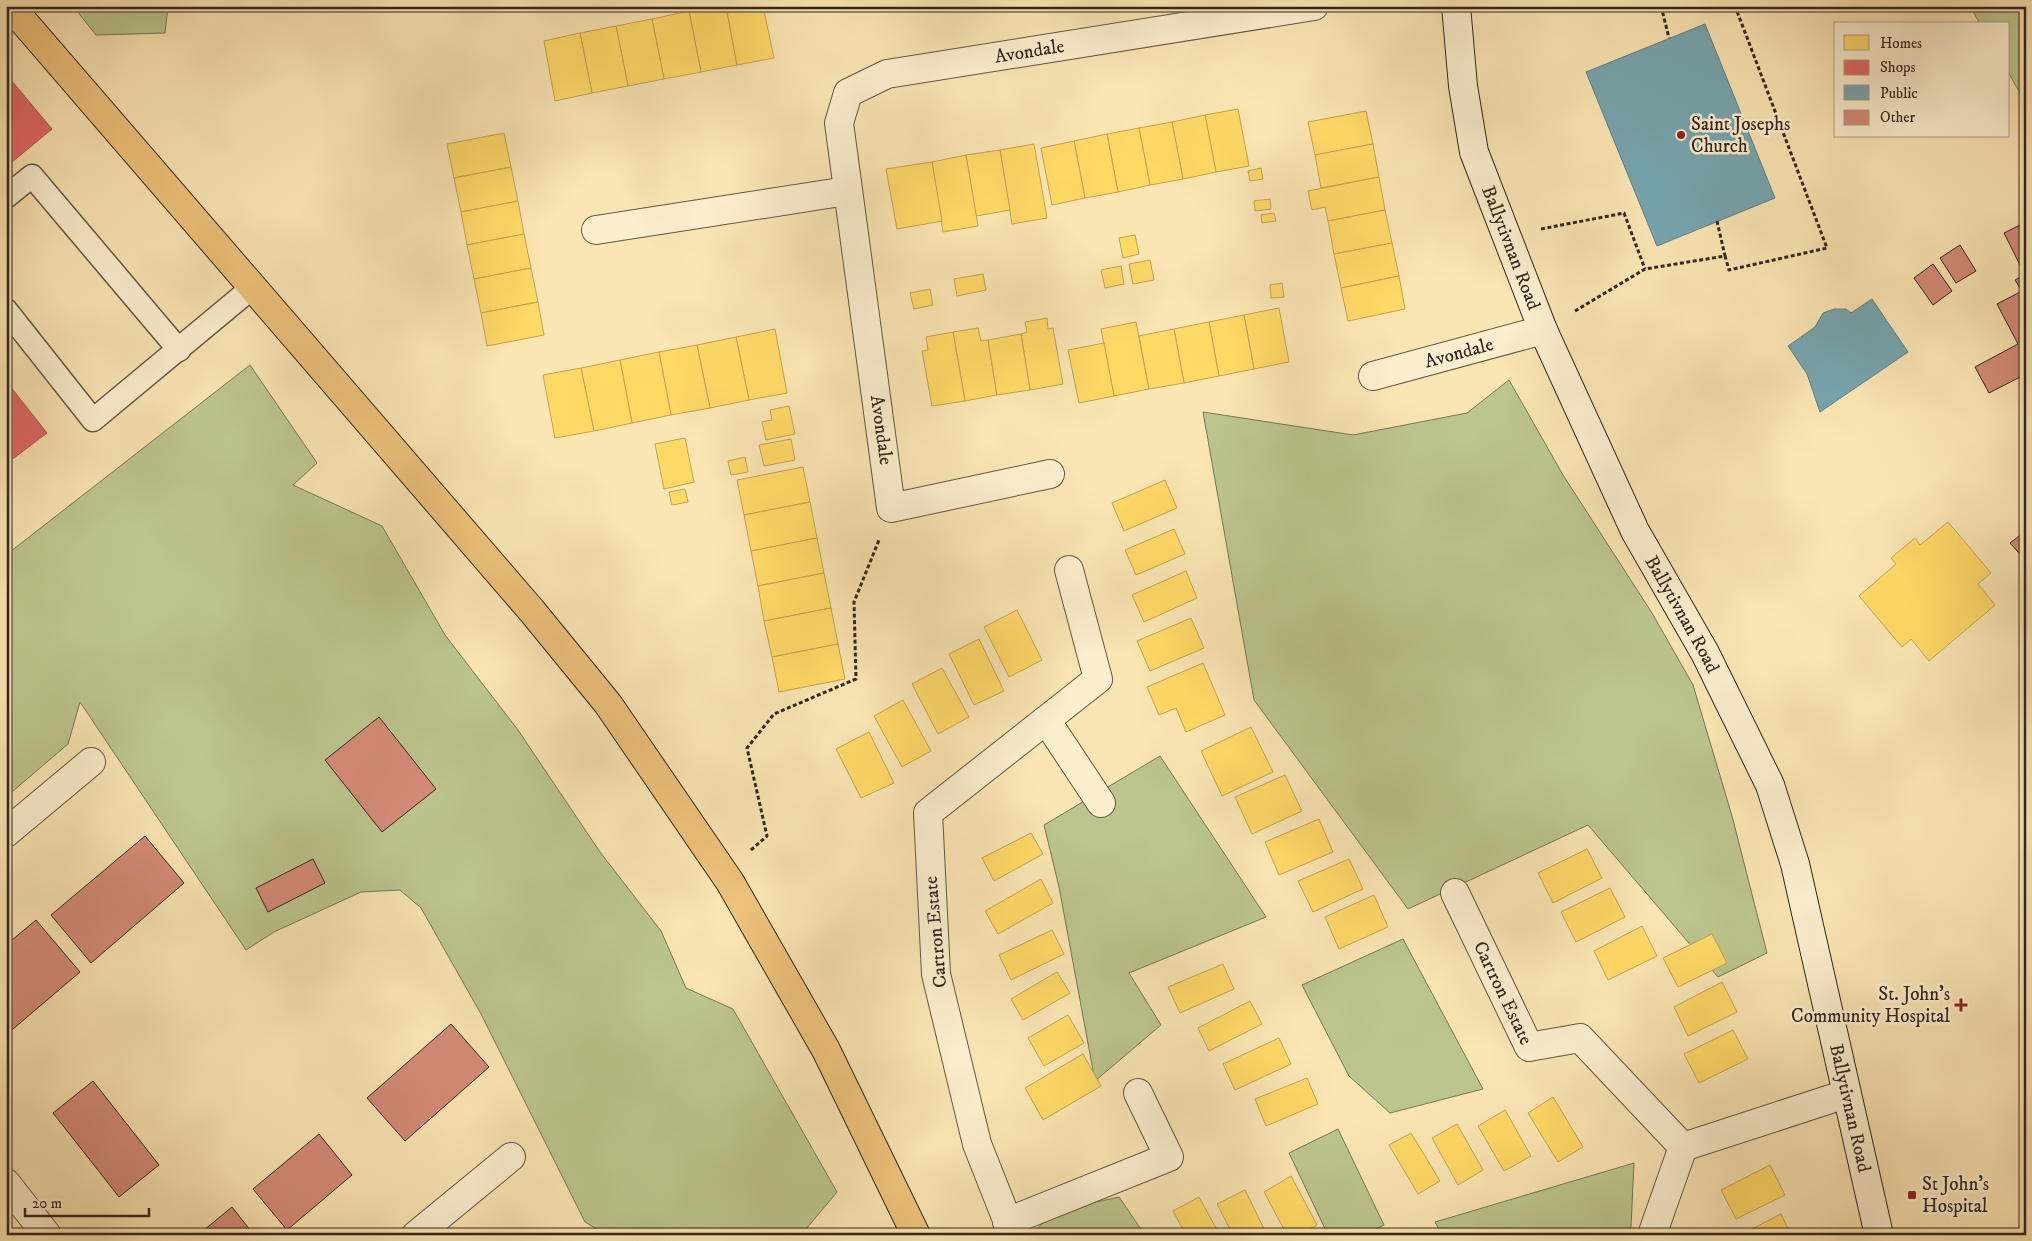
<svg xmlns="http://www.w3.org/2000/svg" width="2032" height="1241" viewBox="0 0 2032 1241" font-family="'IM FELL DW Pica',serif">
<style>
.green{fill:#bcc58e;stroke:#777656}
.homes{fill:#ffd966;stroke:#c2a350}
.shops{fill:#e06666;stroke:#ac5350}
.public{fill:#76a5af;stroke:#627f84}
.building{fill:#d48b78;stroke:#32261e}
.lines{fill:none;stroke-linecap:round;stroke-linejoin:round}
.lane-casing{stroke:#645643;stroke-width:25}
.street-casing{stroke:#645643;stroke-width:30}
.secondary-casing{stroke:#32261e;stroke-width:30}
.highway-casing{stroke:#32261e;stroke-width:30}
.path{stroke:#32261e;stroke-width:3;stroke-dasharray:4 2.5;stroke-linecap:butt}
.lane{stroke:#fceece;stroke-width:22}
.street{stroke:#fceece;stroke-width:28}
.secondary{stroke:#fceece;stroke-width:28}
.highway{stroke:#edc27a;stroke-width:28}
.poi-dot{fill:#8f2418;stroke:#fceece;stroke-width:2}
.labels{text-anchor:middle;dominant-baseline:central;stroke-width:5;stroke-linejoin:round;paint-order:stroke}
.street-label{font-size:19px;fill:#32261e;stroke:#fceece}
.poi-label{font-size:19px;fill:#32261e;stroke:#fceece;text-anchor:start}
</style>
<rect width="100%" height="100%" fill="#fae5b3"/>
<filter id="stains"><feTurbulence type="fractalNoise" baseFrequency=".004" numOctaves="4"/><feColorMatrix values="0 0 0 0 .2 0 0 0 0 .09 0 0 0 0 .02 0 0 0 .5 -.17"/></filter>
<radialGradient id="worn" r=".72"><stop offset=".6" stop-color="#630" stop-opacity="0"/><stop offset="1" stop-color="#630" stop-opacity=".3"/></radialGradient>
<g class="green">
<path d="M73 6H168L165 33 96 35Z"/>
<path d="M1970 6H2026V103L2008 72V24H1980Z"/>
<path d="M250 365 317 463 293 485 382 526 445 635 518 730 600 852 661 931 686 988 733 1009 837 1192 801 1235H607L585 1222 481 1014 421 908 400 890 361 892 274 932 246 950 80 702 68 744 6 797V555Z"/>
<path d="M1509 380 1563 475 1652 613 1693 685 1732 816 1767 953 1718 977 1588 825 1408 909 1254 700 1203 412 1353 435 1467 413Z"/>
<path d="M1160 756 1266 917 1129 973 1161 1025 1095 1081 1059 887 1044 825Z"/>
<path d="M1403 939 1483 1089 1390 1113 1349 1076 1302 985Z"/>
<path d="M1338 1129 1384 1225 1363 1235H1328L1289 1153Z"/>
<path d="M1634 1163 1631 1227 1628 1235H1442L1435 1222Z"/>
<path d="M1119 1197 1145 1235H1038L1037 1229C1057 1206 1090 1204 1119 1197Z"/>
</g>
<g class="homes">
<path d="M715 6H726L737 65 701 72 689 11Z"/>
<path d="M726 6H763L774 58 737 65Z"/>
<path d="M689 11 701 72 664 79 652 19Z"/>
<path d="M652 19 664 79 628 86 616 26Z"/>
<path d="M616 26 628 86 592 93 580 33Z"/>
<path d="M580 33 592 93 555 101 544 41Z"/>
<path d="M1238 109 1249 166 1216 172 1205 115Z"/>
<path d="M1366 111 1373 144 1315 155 1308 122Z"/>
<path d="M1205 115 1216 172 1183 179 1172 122Z"/>
<path d="M1172 122 1183 179 1150 185 1139 128Z"/>
<path d="M1139 128 1150 185 1118 192 1107 134Z"/>
<path d="M504 133 511 167 454 178 447 144Z"/>
<path d="M1107 134 1118 192 1085 198 1074 141Z"/>
<path d="M1074 141 1085 198 1052 205 1041 148Z"/>
<path d="M1034 144 1047 218 1012 224 1000 150Z"/>
<path d="M1373 144 1379 177 1321 188 1315 155Z"/>
<path d="M1000 150 1010 210 976 216 966 155Z"/>
<path d="M966 155 978 226 943 232 932 162Z"/>
<path d="M932 162 942 221 897 229 886 169Z"/>
<path d="M511 167 518 201 461 212 454 178Z"/>
<path d="M1261 168 1263 179 1250 181 1248 171Z"/>
<path d="M1379 177 1385 210 1328 221 1325 207 1312 210 1308 191Z"/>
<path d="M1270 199 1271 209 1255 211 1254 201Z"/>
<path d="M518 201 524 234 467 245 461 212Z"/>
<path d="M1385 210 1392 243 1334 254 1328 221Z"/>
<path d="M1274 213 1276 221 1262 223 1261 215Z"/>
<path d="M524 234 531 268 474 279 467 245Z"/>
<path d="M1135 235 1139 254 1123 258 1119 238Z"/>
<path d="M1392 243 1399 276 1341 288 1334 254Z"/>
<path d="M1150 260 1154 280 1133 284 1129 264Z"/>
<path d="M1121 266 1124 284 1105 288 1101 270Z"/>
<path d="M531 268 538 302 481 313 474 279Z"/>
<path d="M983 274 986 290 957 296 954 279Z"/>
<path d="M1399 276 1405 309 1348 321 1341 288Z"/>
<path d="M1282 283 1284 297 1271 298 1270 285Z"/>
<path d="M930 289 933 305 914 309 910 293Z"/>
<path d="M538 302 544 335 487 346 481 313Z"/>
<path d="M1279 308 1289 362 1254 369 1244 315Z"/>
<path d="M1244 315 1254 369 1219 376 1209 322Z"/>
<path d="M1047 318 1048 329 1053 328 1063 384 1030 390 1021 334 1027 332 1025 322Z"/>
<path d="M1136 322 1149 389 1114 396 1101 329Z"/>
<path d="M1209 322 1219 376 1184 383 1174 329Z"/>
<path d="M978 328 981 341 988 340 997 395 965 401 953 332Z"/>
<path d="M775 329 787 393 749 400 736 337Z"/>
<path d="M1174 329 1184 383 1149 389 1139 336Z"/>
<path d="M953 332 965 401 932 406 922 351 928 350 926 337Z"/>
<path d="M1021 334 1030 390 997 395 988 340Z"/>
<path d="M736 337 749 400 710 408 697 345Z"/>
<path d="M1104 343 1114 396 1079 403 1068 350Z"/>
<path d="M697 345 710 408 671 415 659 352Z"/>
<path d="M659 352 671 415 632 423 620 360Z"/>
<path d="M620 360 632 423 594 431 581 368Z"/>
<path d="M581 368 594 431 555 438 543 375Z"/>
<path d="M789 406 795 434 766 440 762 422 772 420 770 410Z"/>
<path d="M685 438 694 482 664 489 655 444Z"/>
<path d="M791 439 795 460 764 466 759 445Z"/>
<path d="M745 457 748 472 731 475 728 461Z"/>
<path d="M803 467 810 502 744 515 737 480Z"/>
<path d="M1165 480 1177 508 1124 531 1112 503Z"/>
<path d="M685 489 688 502 672 505 669 492Z"/>
<path d="M810 502 817 538 751 551 744 515Z"/>
<path d="M1948 522 1991 573 1978 584 1995 605 1929 661 1911 639 1902 647 1859 596 1896 564 1891 558 1915 538 1920 545Z"/>
<path d="M1174 529 1185 554 1136 575 1125 550Z"/>
<path d="M817 538 824 573 758 586 751 551Z"/>
<path d="M1186 571 1197 598 1144 622 1132 595Z"/>
<path d="M824 573 831 608 764 621 758 586Z"/>
<path d="M831 608 838 644 772 657 764 621Z"/>
<path d="M1017 610 1042 660 1009 677 984 627Z"/>
<path d="M1191 618 1204 648 1150 671 1137 641Z"/>
<path d="M979 639 1004 691 974 705 949 654Z"/>
<path d="M838 644 845 679 779 692 772 657Z"/>
<path d="M1203 663 1225 715 1186 732 1176 708 1159 715 1147 687Z"/>
<path d="M942 668 969 717 938 734 912 684Z"/>
<path d="M903 700 931 751 902 767 874 716Z"/>
<path d="M1251 727 1273 772 1222 796 1201 751Z"/>
<path d="M869 732 894 783 861 798 836 749Z"/>
<path d="M1285 775 1302 811 1252 834 1235 797Z"/>
<path d="M1319 819 1333 852 1279 875 1265 842Z"/>
<path d="M1031 833 1043 854 994 881 982 858Z"/>
<path d="M1587 849 1602 878 1553 903 1538 873Z"/>
<path d="M1349 859 1363 889 1313 912 1298 881Z"/>
<path d="M1041 879 1053 903 998 934 985 911Z"/>
<path d="M1610 888 1625 917 1576 942 1561 912Z"/>
<path d="M1374 895 1388 927 1339 949 1325 917Z"/>
<path d="M1642 926 1657 956 1608 980 1594 951Z"/>
<path d="M1052 930 1064 954 1011 980 999 955Z"/>
<path d="M1712 934 1727 963 1678 987 1663 958Z"/>
<path d="M1223 964 1234 989 1180 1013 1168 987Z"/>
<path d="M1057 972 1070 993 1023 1020 1011 999Z"/>
<path d="M1722 982 1737 1012 1688 1036 1674 1007Z"/>
<path d="M1250 1001 1262 1024 1209 1051 1198 1028Z"/>
<path d="M1068 1015 1084 1043 1044 1066 1028 1038Z"/>
<path d="M1733 1030 1748 1059 1699 1083 1684 1054Z"/>
<path d="M1279 1038 1291 1064 1235 1090 1223 1064Z"/>
<path d="M1083 1054 1101 1086 1043 1120 1025 1088Z"/>
<path d="M1307 1078 1318 1104 1266 1126 1255 1099Z"/>
<path d="M1553 1097 1583 1147 1558 1162 1528 1113Z"/>
<path d="M1505 1110 1531 1156 1504 1171 1478 1126Z"/>
<path d="M1457 1124 1483 1170 1458 1185 1432 1138Z"/>
<path d="M1411 1133 1440 1181 1418 1194 1389 1145Z"/>
<path d="M1770 1165 1785 1195 1736 1219 1721 1190Z"/>
<path d="M1291 1176 1317 1225 1300 1235H1287L1264 1192Z"/>
<path d="M1245 1190 1267 1235H1233L1217 1204Z"/>
<path d="M1199 1197 1220 1235H1186L1173 1211Z"/>
<path d="M1781 1214 1791 1235H1740Z"/>
</g>
<g class="shops">
<path d="M6 74 52 129 6 167Z"/>
<path d="M6 381 47 433 6 464Z"/>
</g>
<g class="public">
<path d="M1705 24 1775 198 1657 246 1586 72Z"/>
<path d="M1872 299 1908 352 1820 412 1807 374 1788 346 1815 327 1823 313 1834 309H1846L1851 313Z"/>
</g>
<g class="building">
<path d="M2026 222V374L1989 393 1975 367 2018 344 1997 304 2022 291 2015 280 2025 275 2004 233Z"/>
<path d="M1960 245 1976 271 1956 283 1940 258Z"/>
<path d="M1933 264 1952 291 1933 305 1914 278Z"/>
<path d="M2026 531V561L2010 543Z"/>
<path d="M379 717 436 789 382 832 325 760Z"/>
<path d="M145 836 184 883 91 963 51 915Z"/>
<path d="M313 859 325 883 268 912 256 888Z"/>
<path d="M36 920 80 972 6 1035V945Z"/>
<path d="M451 1024 489 1067 405 1141 367 1098Z"/>
<path d="M93 1081 159 1165 119 1197 53 1113Z"/>
<path d="M319 1134 352 1175 287 1230 253 1189Z"/>
<path d="M232 1207 254 1235H198Z"/>
</g>
<g class="lines">
<defs>
<g id="lane">
<path d="M6 197 32 176 179 350"/>
<path d="M6 310 93 420 253 287"/>
</g>
<g id="street">
<path d="M596 230 847 191"/>
<path id="s1" d="M1373 376 1543 330"/>
<path id="s2" d="M1050 474 891 508 839 123 848 93 887 74 1314 6"/>
<path d="M1046 720 1098 679 1069 570"/>
<path d="M6 833 91 762"/>
<path id="s3" d="M1455 893 1529 1047 1580 1038 1683 1147"/>
<path d="M6 1183 47 1235"/>
<path d="M1007 1222 1169 1157 1138 1093"/>
<path d="M416 1235 511 1157"/>
<path d="M1013 1235 977 1144 936 974 928 813 1046 720 1101 803"/>
<path d="M1652 1235 1683 1147 1846 1094"/>
</g>
<g id="secondary">
<path id="s4" d="M1456 6 1463 86 1474 152 1543 330 1635 531 1705 653 1770 785 1795 864 1879 1235"/>
</g>
<path id="highway" d="M10 6 532 611 608 704 730 882 826 1050 916 1235"/>
</defs>
<use href="#lane" class="lane-casing"/>
<use href="#street" class="street-casing"/>
<use href="#secondary" class="secondary-casing"/>
<use href="#highway" class="highway-casing"/>
<g class="path">
<path d="M1661 6 1669 38"/>
<path d="M1717 221 1725 256"/>
<path d="M1541 229 1624 213 1645 269"/>
<path d="M1575 311 1645 269 1725 256 1729 270 1827 248 1735 6"/>
<path d="M751 850 767 836 747 748 774 714 856 679 854 602 879 540"/>
</g>
<use href="#lane" class="lane"/>
<use href="#street" class="street"/>
<use href="#secondary" class="secondary"/>
<use href="#highway" class="highway"/>
</g>
<g class="poi-dot">
<circle cx="1681" cy="135" r="5"/>
<path d="M1958.5 997.5h5v5h5v5h-5v5h-5v-5h-5v-5h5z"/>
<rect x="1907" y="1190" width="10" height="10" rx="2.5"/>
</g>
<g class="labels">
<g class="street-label">
<text stroke="none"><textPath href="#s2" startOffset="770">Avondale</textPath></text>
<text stroke="none"><textPath href="#s4" startOffset="250">Ballytivnan Road</textPath></text>
<text stroke="none"><textPath href="#s1" startOffset="89">Avondale</textPath></text>
<text transform="translate(881 430) rotate(82)">Avondale</text>
<text stroke="none"><textPath href="#s4" startOffset="655">Ballytivnan Road</textPath></text>
<text transform="translate(936 932) rotate(-95)">Cartron Estate</text>
<text stroke="none"><textPath href="#s3" startOffset="111">Cartron Estate</textPath></text>
<text stroke="none"><textPath href="#s4" startOffset="1180">Ballytivnan Road</textPath></text>
</g>
<g class="poi-label">
<text x="1691" y="124">Saint Josephs<tspan x="1691" dy="22">Church</tspan></text>
<text x="1950" y="994" text-anchor="end">St. John's<tspan x="1950" dy="22">Community Hospital</tspan></text>
<text x="1922" y="1184">St John's<tspan x="1922" dy="22">Hospital</tspan></text>
</g>
</g>
<rect width="2032" height="1241" fill="none" stroke="#fae5b3" stroke-width="25"/>
<rect x="8" y="8" width="2017" height="1226" fill="none" stroke="#32261e" stroke-width="2.5"/>
<rect x="12" y="12" width="2007" height="1216" fill="none" stroke="#32261e"/>
<rect x="1834" y="22" width="175" height="115" fill="#fceece" stroke="#ab9e88"/>
<rect x="1844" y="35" width="25" height="15" fill="#ffd966" stroke="#ab9e88"/>
<text x="1880" y="48" font-size="15" fill="#32261e">Homes</text>
<rect x="1844" y="60" width="25" height="15" fill="#e06666" stroke="#ab9e88"/>
<text x="1880" y="72" font-size="15" fill="#32261e">Shops</text>
<rect x="1844" y="85" width="25" height="15" fill="#76a5af" stroke="#ab9e88"/>
<text x="1880" y="98" font-size="15" fill="#32261e">Public</text>
<rect x="1844" y="110" width="25" height="15" fill="#d48b78" stroke="#ab9e88"/>
<text x="1880" y="122" font-size="15" fill="#32261e">Other</text>
<path d="M25 1208v8h124v-8" fill="none" stroke="#32261e" stroke-width="2.5"/>
<text x="32" y="1208" font-size="15" fill="#32261e" stroke="#fceece" stroke-width="4" paint-order="stroke">20 m</text>
<rect width="100%" height="100%" filter="url(#stains)"/>
<rect width="100%" height="100%" fill="url(#worn)"/>
</svg>
